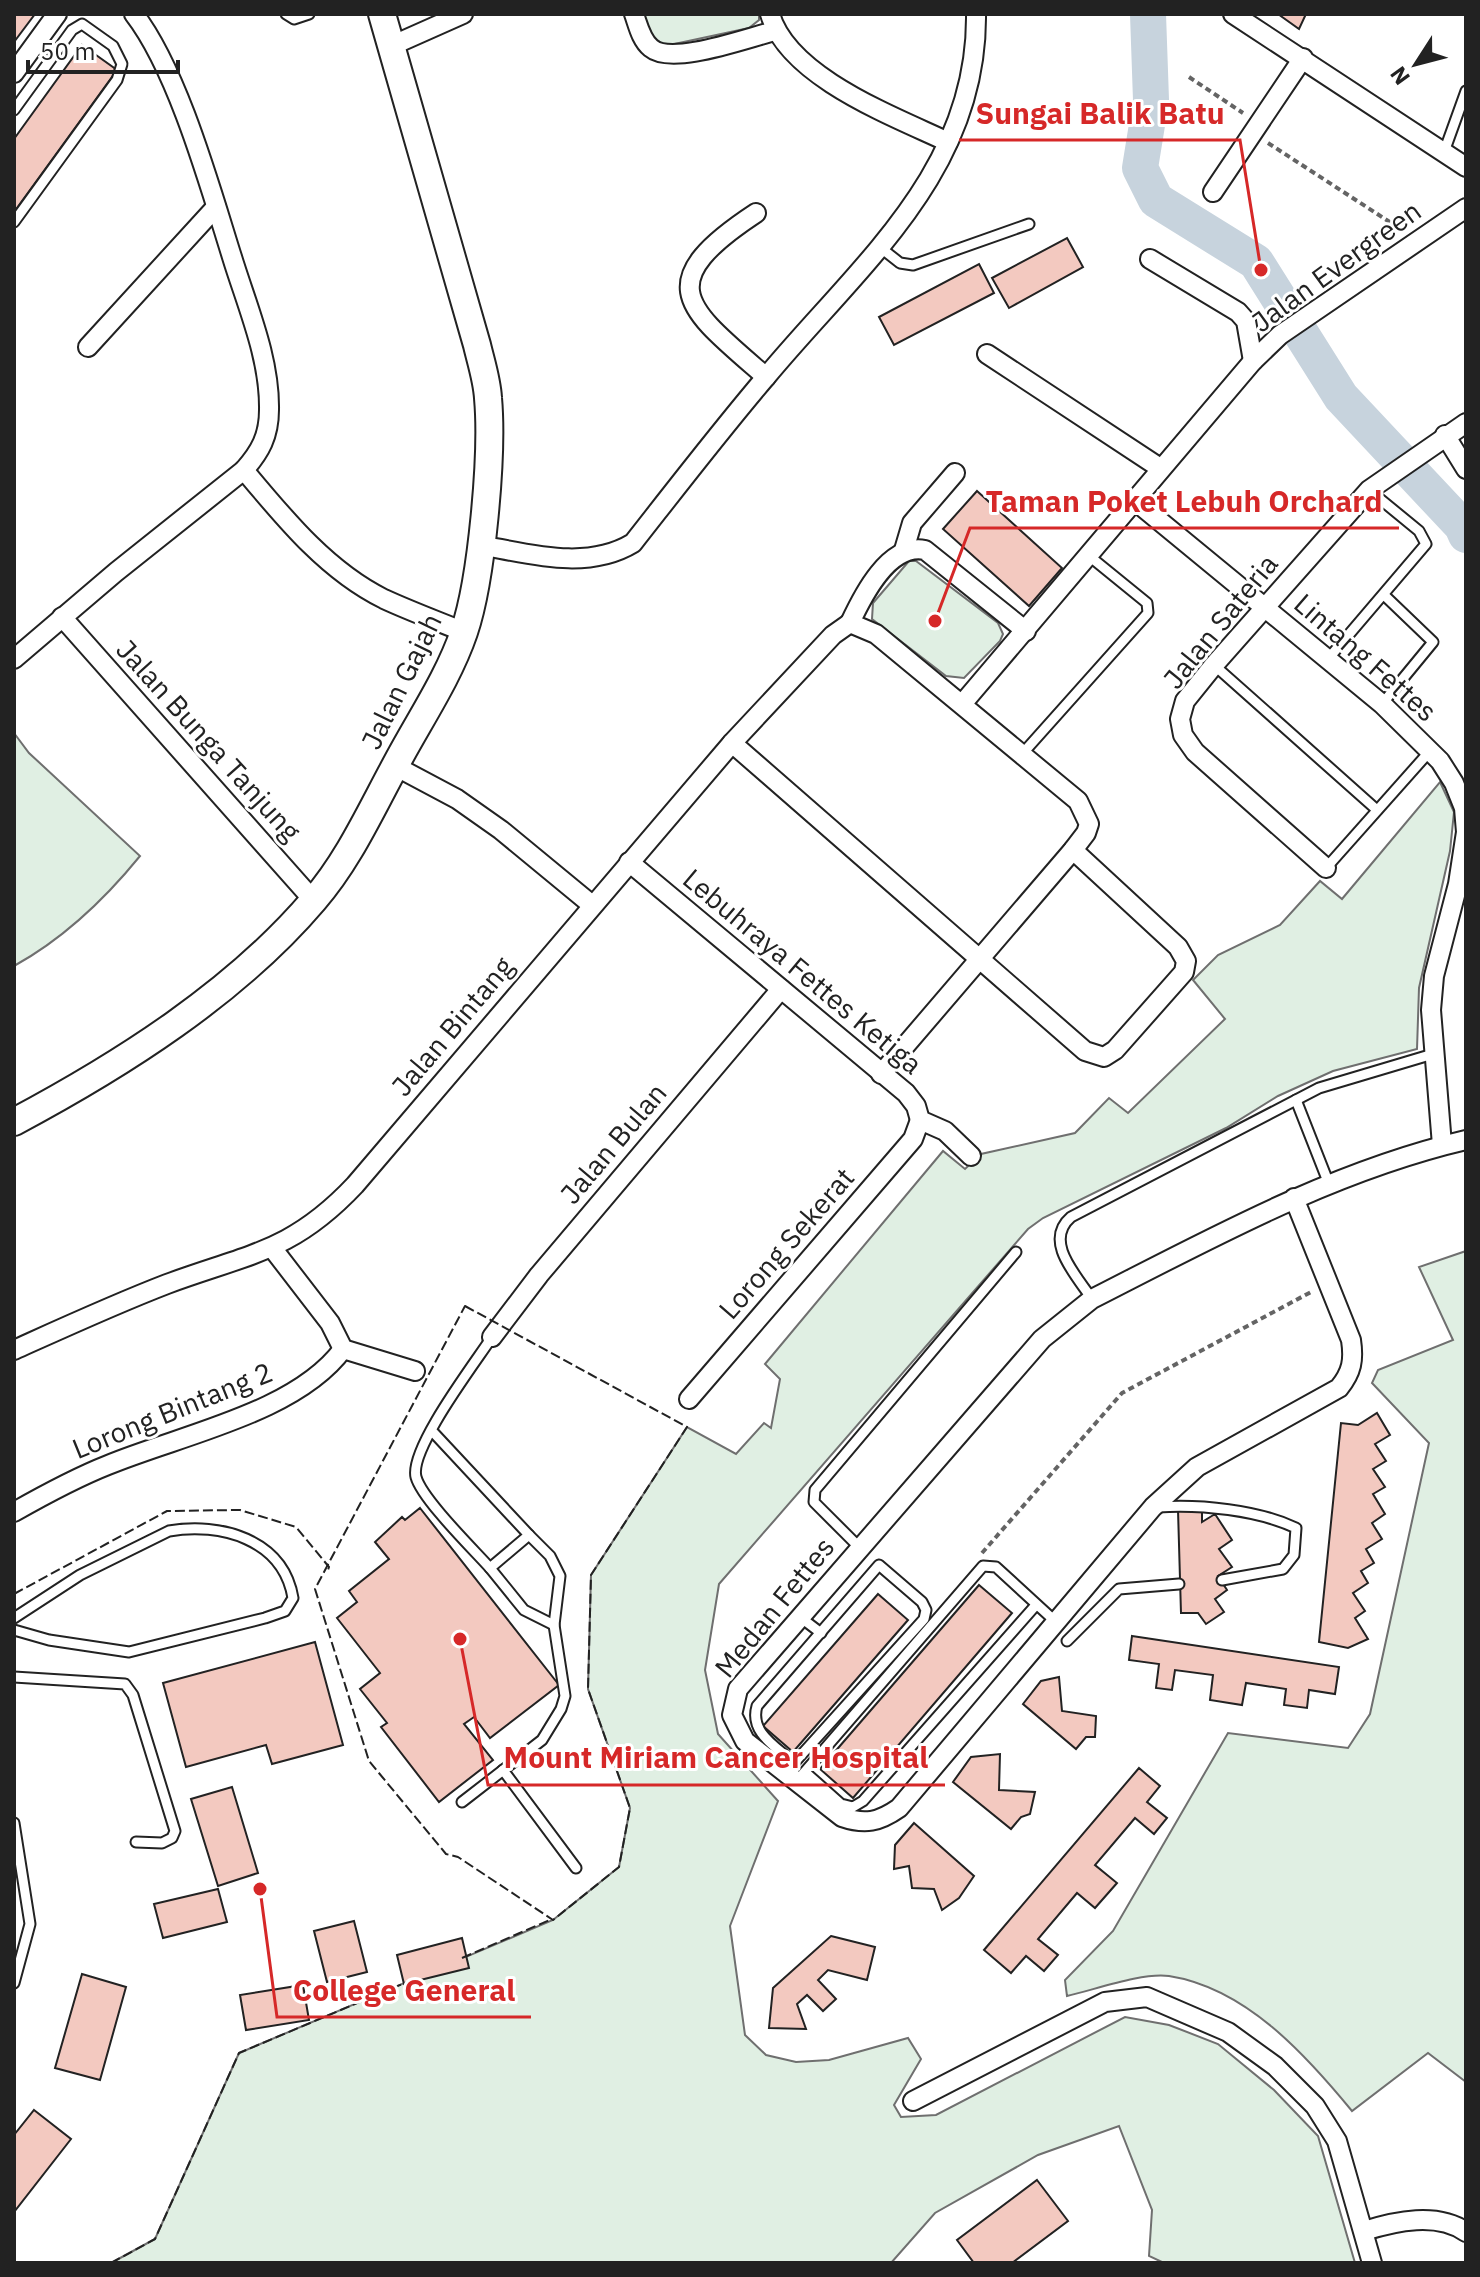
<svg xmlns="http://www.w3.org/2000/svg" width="1480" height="2277" viewBox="0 0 1480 2277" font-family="'IBM Plex Sans',sans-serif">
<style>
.green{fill:#e0efe3;stroke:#6f6f6f;stroke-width:2}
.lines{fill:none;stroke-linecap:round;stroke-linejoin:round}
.river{stroke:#c7d3dd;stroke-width:36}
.building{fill:#f3c9c0;stroke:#222;stroke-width:2}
.lane-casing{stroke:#222;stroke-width:13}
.street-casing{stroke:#222;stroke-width:22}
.secondary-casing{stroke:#222;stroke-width:30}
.path{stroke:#646464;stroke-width:4;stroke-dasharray:6 4;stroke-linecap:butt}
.lane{stroke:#fff;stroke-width:9}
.street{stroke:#fff;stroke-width:18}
.secondary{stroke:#fff;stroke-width:26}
.fence{stroke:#222;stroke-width:2;stroke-dasharray:10 4;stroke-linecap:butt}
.labels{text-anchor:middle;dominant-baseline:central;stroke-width:6;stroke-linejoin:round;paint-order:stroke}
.street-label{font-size:28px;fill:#222;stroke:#fff}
.leader{fill:none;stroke:#d62828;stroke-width:3}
.callout-dot{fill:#d62828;stroke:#fff;stroke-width:3}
.callout-label{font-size:30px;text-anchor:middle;font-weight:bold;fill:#d62828;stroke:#fff;stroke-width:6;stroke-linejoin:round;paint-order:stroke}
</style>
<rect width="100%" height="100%" fill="#fff"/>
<g class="green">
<path d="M644 14H759V20L749 28 665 46 647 32Z"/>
<path d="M909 561H916L998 623 1003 634 1000 641 964 678 946 676 872 619 873 603Z"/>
<path d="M14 733 29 753 140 856C105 899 63 939 14 966Z"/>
<path d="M1440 782 1454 812 1450 851 1419 988 1417 1049 1333 1071 1278 1096 1226 1128 1043 1218 1028 1229 719 1584 705 1670 718 1734 778 1801 730 1926 745 2035 766 2055 796 2062 829 2060 908 2038 921 2059 894 2105 901 2117 936 2115 1125 2017 1169 2025 1218 2044 1274 2090 1318 2136 1355 2263H1164L1149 2256 1152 2210 1119 2126 1038 2155 935 2213 891 2263H111L155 2239 239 2053 553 1920 619 1867 630 1808 588 1689 591 1575 687 1427 736 1454 764 1423 771 1428 780 1379 765 1364 943 1151 965 1169 981 1154 1075 1133 1109 1098 1128 1113 1225 1019 1193 980 1218 955 1280 925 1320 881 1342 899Z"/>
<path d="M1466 1251V2082L1428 2053 1352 2111C1306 2055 1246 1988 1169 1976 1143 1972 1094 1990 1067 1996L1065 1980 1113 1931 1228 1733 1348 1748 1370 1714 1429 1443 1372 1383 1378 1370 1453 1340 1419 1267Z"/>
</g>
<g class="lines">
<path class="river" d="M1148 14 1151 100 1140 168 1156 200 1256 262 1341 397 1462 526 1466 535"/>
</g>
<g class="building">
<path d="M14 14H35L14 42Z"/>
<path d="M1278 14H1306L1299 29Z"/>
<path d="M82 45 117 70 14 212V139Z"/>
<path d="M1067 238 1083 267 1009 308 992 278Z"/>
<path d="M979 264 994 293 894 345 879 317Z"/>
<path d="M977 491 1062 568 1029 606 943 529Z"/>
<path d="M1377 1413 1390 1435 1375 1444 1386 1461 1373 1469 1385 1487 1373 1494 1385 1514 1372 1523 1382 1539 1366 1549 1374 1563 1361 1571 1368 1583 1353 1593 1365 1611 1355 1618 1368 1639 1348 1648 1319 1642 1341 1423 1358 1425Z"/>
<path d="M420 1508 559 1685 490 1738 474 1717 464 1724 493 1760 439 1802 381 1727 387 1723 360 1689 380 1673 337 1618 357 1602 349 1591 389 1559 375 1542 402 1517 405 1520Z"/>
<path d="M1178 1510H1202V1522L1215 1514 1232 1540 1219 1549 1232 1567 1218 1576 1227 1590 1215 1599 1224 1612 1206 1624 1198 1613H1181Z"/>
<path d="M979 1585 1012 1613 853 1798 820 1769Z"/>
<path d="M878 1594 908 1620 793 1752 763 1726Z"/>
<path d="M1132 1636 1339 1667 1335 1694 1309 1690 1307 1708 1284 1705 1286 1689 1246 1683 1242 1705 1210 1700 1213 1675 1175 1670 1172 1690 1156 1688 1159 1664 1129 1660Z"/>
<path d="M315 1642 343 1745 272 1764 266 1745 186 1767 163 1683Z"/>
<path d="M1059 1677 1062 1711 1096 1716 1095 1737H1086L1076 1749 1023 1704 1041 1681Z"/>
<path d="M1000 1754 999 1790 1035 1792 1030 1814 1021 1817 1011 1829 953 1782 971 1757Z"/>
<path d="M1139 1768 1160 1786 1147 1802 1167 1818 1154 1834 1135 1818 1095 1865 1117 1883 1095 1908 1077 1893 1038 1939 1058 1955 1044 1971 1026 1956 1011 1973 984 1950Z"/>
<path d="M232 1787 258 1873 218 1886 191 1799Z"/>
<path d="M914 1823 974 1876 959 1898 942 1910 934 1889 912 1888 909 1866 894 1869 895 1845Z"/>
<path d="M218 1889 227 1922 163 1938 154 1904Z"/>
<path d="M354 1921 367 1972 327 1982 314 1931Z"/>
<path d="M831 1936 875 1947 867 1980 828 1970 818 1980 836 1999 823 2011 807 1995 797 2004 806 2029 769 2028 773 1988Z"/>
<path d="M462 1938 469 1968 404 1984 397 1955Z"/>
<path d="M82 1974 126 1987 100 2080 55 2068Z"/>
<path d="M303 1985 309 2020 246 2030 240 1995Z"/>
<path d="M34 2110 71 2139 14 2212V2135Z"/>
<path d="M1037 2180 1068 2221 1012 2263H974L957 2240Z"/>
</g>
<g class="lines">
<defs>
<g id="lane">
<path d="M286 14 294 19 309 14"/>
<path d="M14 110 72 30 82 24 113 46 122 64 117 80 14 222"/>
<path d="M1444 152 1466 91"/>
<path d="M881 248 900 263 913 265 1029 224"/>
<path d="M1328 659 1426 544 1419 531 1369 490"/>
<path d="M1214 665 1377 810"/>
<path d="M1382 704 1433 642 1384 595"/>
<path d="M1023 753 1148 613 1147 603 1088 555"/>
<path d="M1326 868 1430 751"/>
<path d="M1296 1100 1329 1184"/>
<path d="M1092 1299C1076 1275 1043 1241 1071 1217L1319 1088 1433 1054"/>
<path d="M432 1431 529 1535 490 1568C473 1549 422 1499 416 1477 409 1449 475 1363 492 1337"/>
<path d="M1158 1507C1200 1504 1258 1510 1296 1528L1294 1555 1283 1569 1222 1580"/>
<path d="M859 1547 814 1502 815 1490 1016 1252"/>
<path d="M879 1565 922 1602 926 1610 924 1619 794 1763C777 1747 749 1733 757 1706Z"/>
<path d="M490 1568 524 1610 554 1625"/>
<path d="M800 1617 821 1633"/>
<path d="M14 1618 80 1575 169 1531C220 1522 283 1539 293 1598L285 1611 265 1618 129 1652 49 1640 14 1630"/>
<path d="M1067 1641 1119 1589 1179 1584"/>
<path d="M14 1677 125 1684 133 1695 175 1831 172 1838 162 1843 136 1842"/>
<path d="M503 1770 576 1868"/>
<path d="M805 1772 841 1804 853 1807 863 1801 1036 1605"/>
<path d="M796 1782 983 1566 996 1567 1056 1622"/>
<path d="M462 1802 542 1740 561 1709 565 1696 554 1625 560 1576 550 1556 529 1535"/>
<path d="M14 1823 30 1924 14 1983"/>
</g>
<g id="street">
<path d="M634 14C638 25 641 40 651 48 672 66 749 37 775 31"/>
<path d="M770 14C788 77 893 116 948 142"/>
<path d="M1233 14 1466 167"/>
<path d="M391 46 463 14"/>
<path d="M14 73 57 14"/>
<path d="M1213 192 1303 58"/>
<path d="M756 213C648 284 687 308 766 377"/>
<path d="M1150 259 1238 312 1246 321 1253 361"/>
<path d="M88 347 216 207"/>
<path d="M987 354 1160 468"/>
<path d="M1445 435 1466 469"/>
<path d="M244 470C284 518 327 571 384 599 410 611 437 621 464 632"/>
<path d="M1134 500 1382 704 1440 761 1454 783 1464 808 1466 832 1458 884 1434 976 1431 1010 1442 1145"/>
<path d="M480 545C530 554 587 571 633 543 677 487 720 431 766 377 858 266 978 172 976 14"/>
<path d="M904 550 912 523 955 473"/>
<path d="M62 617 314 901"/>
<path d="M850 623 876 634 1078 801 1089 824 1086 833 1073 850 881 1074"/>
<path d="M850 623C863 595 889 543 925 550L1026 631"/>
<path d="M14 659 116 572 244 470C260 452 269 436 269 410 270 358 247 306 232 257 210 187 178 71 134 14"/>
<path d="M963 703 1253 361 1280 335 1466 208"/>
<path d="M732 743 1085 1051 1104 1057 1115 1050 1184 972 1186 961 1178 947 1073 850"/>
<path d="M395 766 457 799 501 830 592 905"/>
<path d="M629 862 906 1093 916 1106 920 1120 945 1131 971 1156"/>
<path d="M1326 868 1195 752 1183 735 1180 719 1185 701 1214 665 1369 490 1466 423"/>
<path d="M1294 1198 1351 1340C1354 1360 1352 1372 1339 1388L1197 1467 1153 1507 899 1808C879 1822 865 1825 842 1817L745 1741 732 1715 738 1689 1042 1339 1092 1299C1212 1238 1333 1171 1466 1140"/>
<path d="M273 1249 330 1323 343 1349 415 1371"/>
<path d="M492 1337 539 1275 781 989"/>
<path d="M14 1350C65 1327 115 1304 167 1284 248 1254 292 1252 355 1185L732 743 833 635 850 623"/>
<path d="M689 1399 913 1139 920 1120"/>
<path d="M14 1512C44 1495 75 1478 108 1465 180 1435 296 1413 343 1349"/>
<path d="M913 2101 1105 2002 1147 1997 1228 2032 1275 2066 1315 2106 1337 2141 1372 2263"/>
<path d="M1364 2231C1396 2221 1437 2212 1466 2232"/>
</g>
<path id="secondary" d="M14 1122C121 1065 235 993 314 900 348 861 370 812 395 766 418 722 448 679 464 632 482 579 493 454 488 398 487 380 481 362 477 345L382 14"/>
</defs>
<use href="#lane" class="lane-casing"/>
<use href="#street" class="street-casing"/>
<use href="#secondary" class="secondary-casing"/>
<g class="path">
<path d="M1189 77 1243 113"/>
<path d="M1268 143 1402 230"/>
<path d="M982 1553 1122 1393 1311 1292"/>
</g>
<use href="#lane" class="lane"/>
<use href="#street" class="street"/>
<use href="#secondary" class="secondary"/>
<g class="fence">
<path d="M465 1306 687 1427 591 1575 588 1689 630 1808 619 1867 553 1920 458 1857 446 1854 369 1761 315 1589Z"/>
<path d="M14 1594 167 1511 240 1510 296 1527 329 1567 328 1570"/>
<path d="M462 1958 552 1919"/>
<path d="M111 2263 155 2239 239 2053 407 1982"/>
</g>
</g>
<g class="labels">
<g class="street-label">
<text transform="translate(1336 266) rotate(-36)">Jalan Evergreen</text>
<text transform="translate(1220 621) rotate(-51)">Jalan Sateria</text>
<text transform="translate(1366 657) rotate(41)">Lintang Fettes</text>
<text transform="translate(401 681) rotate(-64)">Jalan Gajah</text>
<text transform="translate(209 740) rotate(48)">Jalan Bunga Tanjung</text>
<text transform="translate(803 971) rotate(40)">Lebuhraya Fettes Ketiga</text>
<text transform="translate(452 1026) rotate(-50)">Jalan Bintang</text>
<text transform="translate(613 1143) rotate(-50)">Jalan Bulan</text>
<text transform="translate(786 1243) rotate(-49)">Lorong Sekerat</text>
<text transform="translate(172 1410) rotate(-22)">Lorong Bintang 2</text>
<text transform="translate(774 1607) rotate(-51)">Medan Fettes</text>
</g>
</g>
<path class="leader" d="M1261 270L1240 140H959M935 621L970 528H1399M460 1639L488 1785H945M260 1889L277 2017H531"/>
<g class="callout-dot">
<circle cx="1261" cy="270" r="8"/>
<circle cx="935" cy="621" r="8"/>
<circle cx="460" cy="1639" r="8"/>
<circle cx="260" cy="1889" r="8"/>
</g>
<g class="callout-label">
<text x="1100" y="124">Sungai Balik Batu</text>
<text x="1184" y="512">Taman Poket Lebuh Orchard</text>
<text x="716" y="1768">Mount Miriam Cancer Hospital</text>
<text x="404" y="2001">College General</text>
</g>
<rect width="1480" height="2277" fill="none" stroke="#222222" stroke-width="32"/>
<g transform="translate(1416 64) rotate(234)" stroke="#ffffff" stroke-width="6" paint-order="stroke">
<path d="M0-6L14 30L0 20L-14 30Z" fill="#222222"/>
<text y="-12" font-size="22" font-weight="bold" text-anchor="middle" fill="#222222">N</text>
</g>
<path d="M28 60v12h150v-12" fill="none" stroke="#222222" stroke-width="4"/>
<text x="40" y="60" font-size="24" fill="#222222" stroke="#ffffff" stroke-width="6" paint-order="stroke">50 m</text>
</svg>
